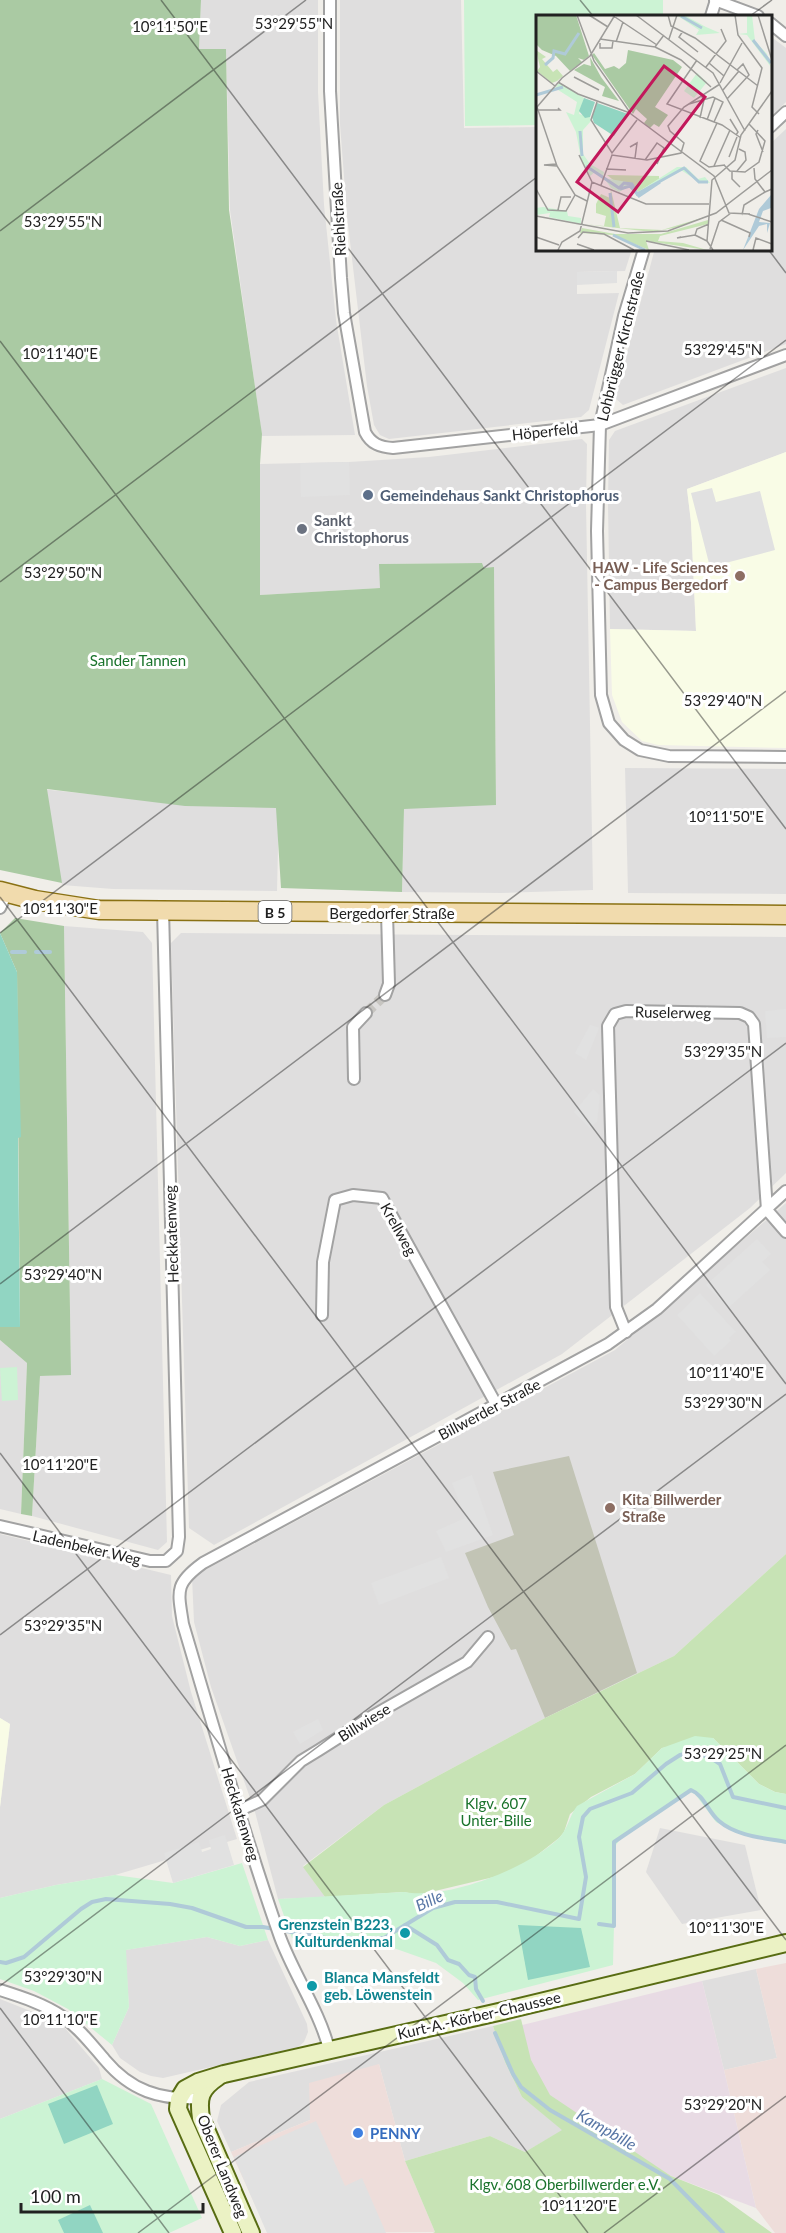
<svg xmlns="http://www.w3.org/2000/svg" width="786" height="2233" viewBox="0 0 786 2233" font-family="Lato,sans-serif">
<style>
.residential{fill:#dfdede}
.commercial{fill:#eeddda}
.industrial{fill:#e8dbe4}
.education{fill:#f9fce6}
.construction{fill:#c2c4b5}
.grass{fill:#c7e3b5}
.forest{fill:#aacaa3}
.park{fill:#ccf3d4}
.pitch{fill:#91d5c2}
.parking{fill:#e1e1e1}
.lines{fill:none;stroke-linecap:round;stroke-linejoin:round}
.stream{stroke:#afcad8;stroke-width:4}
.minor-tunnel{stroke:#c7c5c1;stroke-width:10;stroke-dasharray:10 5;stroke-linecap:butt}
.minor-casing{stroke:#a2a2a2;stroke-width:14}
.secondary-casing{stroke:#586c13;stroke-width:20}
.primary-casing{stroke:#8a7113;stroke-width:21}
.minor{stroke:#fff;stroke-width:10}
.secondary{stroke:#ebf2c4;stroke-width:16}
.primary{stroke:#f1dbad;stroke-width:18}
.ticks{fill:none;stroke:#212121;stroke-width:1.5;stroke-opacity:0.45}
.service-dot{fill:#5c6f8a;stroke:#fff;stroke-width:2}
.worship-dot{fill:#6b7280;stroke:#fff;stroke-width:2}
.education-dot{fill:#8d6e63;stroke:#fff;stroke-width:2}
.culture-dot{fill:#0f9aa8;stroke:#fff;stroke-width:2}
.shop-dot{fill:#3f7fe0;stroke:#fff;stroke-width:2}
.labels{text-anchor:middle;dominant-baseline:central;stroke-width:6;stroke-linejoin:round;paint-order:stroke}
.shield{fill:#fff;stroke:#646464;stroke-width:1.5}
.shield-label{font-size:14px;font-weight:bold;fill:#212121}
.street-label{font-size:15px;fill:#212121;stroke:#fff}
.service-label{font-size:15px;font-weight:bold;fill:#4e5e75;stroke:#fff;text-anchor:start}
.worship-label{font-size:15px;font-weight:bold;fill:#5b616d;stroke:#fff;text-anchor:start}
.education-label{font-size:15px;font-weight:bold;fill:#785e54;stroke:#fff;text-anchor:end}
.park-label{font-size:15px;fill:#1a732c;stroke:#fff}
.culture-label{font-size:15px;font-weight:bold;fill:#0d838f;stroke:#fff;text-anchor:end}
.shop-label{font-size:15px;font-weight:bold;fill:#366cbe;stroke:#fff;text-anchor:start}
.water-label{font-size:16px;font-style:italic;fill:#5876a5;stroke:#fff}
.inset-river{fill:none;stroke:#afcad8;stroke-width:3}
.inset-road{fill:none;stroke:#9d9c99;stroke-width:1.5}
.view{fill:#c2185b;fill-opacity:0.15;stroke:#c2185b;stroke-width:3}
.inset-edge{fill:none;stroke:#212121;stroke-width:3}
.ticks-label{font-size:15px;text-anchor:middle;fill:#212121;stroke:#fff;stroke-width:6;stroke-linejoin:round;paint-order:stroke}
</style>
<rect width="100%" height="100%" fill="#f0eee9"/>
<g class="residential">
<path d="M201 0H318V92L324 205 336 320 355 435 262 436 230 210 226 50 199 49Z"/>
<path d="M340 0H461L464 128 537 127V249H632L625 271 577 272V294L619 293 589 410 581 417 389 439 380 435 374 425 367 386 347 216 340 124Z"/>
<path d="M770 36 786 48V102L770 117Z"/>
<path d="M786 129V344L623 405 615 398 654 252 656 249H770V144Z"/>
<path d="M786 368V452L687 489 691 522 696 631 610 629 608 504 609 440 615 431Z"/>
<path d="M582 439 587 444 586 504 593 890 501 893 402 892 404 808 496 804 494 568H483L482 563 380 564V588L260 595V464L349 462 429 457Z"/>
<path d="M625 768 786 769V894L628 893Z"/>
<path d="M41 789 192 805 279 806 277 891 113 889 62 885Z"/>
<path d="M64 926 143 932 152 943 167 1542 158 1550 32 1516 40 1376 71 1374Z"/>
<path d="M181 933 786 937V1173L750 1208 562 1354 214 1545 189 1528 171 943Z"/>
<path d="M786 1203V1554L674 1656 545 1718 384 1805 303 1866 325 1897 278 1899 255 1812 211 1687 194 1622 192 1577 615 1350Z"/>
<path d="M0 1340 27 1363 21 1514 0 1509Z"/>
<path d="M0 1534 171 1575 172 1616 191 1692 237 1839 115 1875 56 1885 0 1898V1807L10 1724 0 1718Z"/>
<path d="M660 1828 745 1845 761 1910 682 1924 646 1872Z"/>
<path d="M207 1937 240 1946 268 1940 307 2024 308 2032 304 2042 298 2047 163 2078 151 2076 140 2072 120 2058 112 2045 129 2007 125 1950Z"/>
<path d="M756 1969 777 2058 724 2070 702 1981Z"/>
<path d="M0 1999 43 2016 64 2027 99 2068 102 2079 0 2119Z"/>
<path d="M493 2026 505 2062 522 2097 563 2130 525 2152 490 2136 405 2161 379 2064 310 2120 231 2152 217 2121 221 2105 249 2082Z"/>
</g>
<g class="commercial">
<path d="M786 1963V2233H775L756 2208 724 2070 777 2058 756 1969Z"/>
<path d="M379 2064 405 2161 435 2232 268 2233 231 2152 310 2120 309 2083Z"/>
</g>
<path class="industrial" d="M702 1981 724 2070 756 2208 671 2176 525 2082 498 2031Z"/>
<g class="education">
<path d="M786 452V748L658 745 642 741 622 722 612 695 610 629 696 631 691 522 687 489Z"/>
<path d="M0 1718 10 1724 0 1807Z"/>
</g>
<path class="construction" d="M569 1456 637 1673 545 1718 516 1649 511 1650 488 1607 465 1553 514 1535 493 1472Z"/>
<g class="grass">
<path d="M786 1554V1794L775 1792 759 1784 713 1738 662 1748 635 1774 591 1797 570 1814 564 1832 559 1838 527 1863 498 1876 418 1895 404 1892 325 1897 303 1867 384 1805 545 1718 674 1656Z"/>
<path d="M521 2019 531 2060 550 2095 671 2176 719 2195 772 2233H433L435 2232 405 2161 490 2136 525 2152 562 2130 522 2097 505 2062 493 2026Z"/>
</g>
<g class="forest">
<path d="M0 0H201L199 49H226L229 210 262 434 260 464V595L380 588 379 564 482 563 484 568 494 567 496 805 404 809 402 892 281 888 276 808 185 806 47 789 62 883 0 870Z"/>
<path d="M15 918 64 926 71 1375 40 1376 32 1516 21 1514 27 1363 0 1340V1327L20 1326 17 972 0 933Z"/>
</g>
<g class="park">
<path d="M464 0H663V16H537V125L465 126Z"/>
<path d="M17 1367 18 1400 2 1401 0 1368Z"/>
<path d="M695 1736 713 1738 759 1784 775 1792 786 1794V1844L740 1834 716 1822 695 1794 690 1792 621 1838 616 1845 613 1965 478 2000 463 1983 436 1963 371 1940 323 1942 292 1938 278 1899 404 1892C447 1900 527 1869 559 1838 568 1829 569 1816 577 1806L635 1774 662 1748Z"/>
<path d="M242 1863 268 1940 240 1946 207 1937 126 1950 129 2007 112 2045 68 2009 34 1991 0 1979V1898L56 1885 115 1875 173 1883Z"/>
<path d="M102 2079 151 2104 202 2218 169 2233H0V2119Z"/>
</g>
<g class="pitch">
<path d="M0 933 17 972 21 1137 18 1138 20 1327H0Z"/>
<path d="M518 1925 581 1928 590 1967 528 1980Z"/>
<path d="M97 2085 113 2124 64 2144 48 2104Z"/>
<path d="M90 2205 103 2233H64L58 2220Z"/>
</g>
<g class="parking">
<path d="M617 271V283L577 285V272Z"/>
<path d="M349 462 350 495 301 497 300 463Z"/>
<path d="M712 488 716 502 760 491 775 550 710 567 691 493Z"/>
<path d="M786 1009V1037L767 1038 765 1011Z"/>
<path d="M590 1025 599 1028 586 1060 575 1053Z"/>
<path d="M593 1089 600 1095 597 1122 590 1128 574 1112Z"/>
<path d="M757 1239 771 1254 762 1262 770 1270 728 1308 706 1285Z"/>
<path d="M700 1293 736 1332 729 1338 731 1341 714 1356 677 1315Z"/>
<path d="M472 1475 493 1535 446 1552 436 1531 465 1518 452 1483Z"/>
<path d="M441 1557 449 1578 379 1605 371 1583Z"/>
<path d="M318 1719 323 1730 300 1744 293 1732Z"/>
<path d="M225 1835 234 1865 173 1883 164 1853 199 1842 202 1852 211 1849 209 1840Z"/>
<path d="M316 2121 345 2186 362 2178 386 2233H267L234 2157Z"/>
</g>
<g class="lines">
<g class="stream">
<path d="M12 952H25"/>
<path d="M36 952H50"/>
<path d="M599 1924 614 1926V1842L691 1790C704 1795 708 1812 719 1821 736 1836 764 1838 786 1842"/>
<path d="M405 1925 437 1945 448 1960 459 1964 469 1975 475 1977 476 1989 483 2001"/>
<path d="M0 1962 6 1963 24 1957 81 1909 92 1902 106 1899 170 1904 192 1908 246 1927H263L326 1938H384L433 1908 455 1902H497L579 1919 586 1877 579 1837 583 1817 590 1809 632 1793 666 1764 680 1755 694 1752 711 1758 720 1764 733 1797 786 1808"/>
<path d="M495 2033 513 2074 521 2087 550 2110 670 2179 723 2233"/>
</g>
<path class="minor-tunnel" d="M366 1013 385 995"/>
<defs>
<g id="minor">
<path d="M330 0V91L341 278 344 313 365 432C371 444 380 447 393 448L600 425 786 355"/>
<path d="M715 0 758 16"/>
<path d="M711 16 716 0"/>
<path d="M770 23 786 36"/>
<path d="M770 127 786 112"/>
<path d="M644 249 624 316 600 425 597 531 601 695 609 723 624 740 640 750 669 756 786 757"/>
<path d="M0 908 7 893"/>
<path d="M385 995 389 984 387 913"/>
<path d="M354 1079 353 1027 366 1013"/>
<path d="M322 1315 323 1262 335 1200 353 1195 382 1198 496 1404"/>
<path d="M626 1332 616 1307 608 1026 615 1014 626 1011 740 1013 749 1017 754 1024 767 1210 786 1232"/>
<path d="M0 1526 150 1561H166L177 1551 179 1537 163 910"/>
<path d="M240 1810 262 1800 301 1761 319 1750 374 1715 467 1662 488 1637"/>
<path d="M0 1990C22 1997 44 2004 63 2017 80 2029 92 2045 105 2060 131 2091 160 2100 199 2098"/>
<path d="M329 2049C319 2010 294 1975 280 1937 244 1834 214 1728 183 1624 178 1591 174 1584 203 1563L608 1344 657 1309 786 1191"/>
</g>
<g id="secondary">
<path d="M218 2077C200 2089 198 2098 201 2118L251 2233"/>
<path d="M233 2233 178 2109 179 2099 185 2089 198 2082 224 2074 503 2011 786 1943"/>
</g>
<path id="primary" d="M0 891 35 900 99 910 786 915"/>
</defs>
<use href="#minor" class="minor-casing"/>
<use href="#secondary" class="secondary-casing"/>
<use href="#primary" class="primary-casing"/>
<use href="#minor" class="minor"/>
<use href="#secondary" class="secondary"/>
<use href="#primary" class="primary"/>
</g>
<path class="ticks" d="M161 0 786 829M580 0 593 16M750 16 772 0M0 231 306 0M768 249 786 273M0 341 786 1384M0 582 537 177M0 897 786 1940M0 933 786 340M0 1284 786 691M0 1453 588 2233M0 1635 786 1043M0 1986 786 1394M0 2008 169 2233M138 2233 786 1745M604 2233 786 2096"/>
<circle class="service-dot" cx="368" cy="495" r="6"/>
<circle class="worship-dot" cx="302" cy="529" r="6"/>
<g class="education-dot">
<circle cx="740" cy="576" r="6"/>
<circle cx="610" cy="1508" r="6"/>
</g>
<g class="culture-dot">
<circle cx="405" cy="1933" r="6"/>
<circle cx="312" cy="1986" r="6"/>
</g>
<circle class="shop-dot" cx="358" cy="2133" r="6"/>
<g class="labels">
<rect class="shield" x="258.5" y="901" width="33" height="22" rx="4.5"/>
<g class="shield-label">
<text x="275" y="912">B 5</text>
</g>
<g class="street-label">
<text transform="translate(338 219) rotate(-93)">Riehlstraße</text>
<text transform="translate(620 346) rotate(-76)">Lohbrügger Kirchstraße</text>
<text transform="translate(545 431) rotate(-6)">Höperfeld</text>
<text x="392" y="913">Bergedorfer Straße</text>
<text transform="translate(673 1012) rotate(1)">Ruselerweg</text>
<text transform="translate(399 1229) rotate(61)">Krellweg</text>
<text transform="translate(171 1234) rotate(-92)">Heckkatenweg</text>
<text transform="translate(489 1409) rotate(-28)">Billwerder Straße</text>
<text transform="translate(87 1547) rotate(13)">Ladenbeker Weg</text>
<text transform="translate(364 1722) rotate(-32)">Billwiese</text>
<text transform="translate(241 1814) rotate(73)">Heckkatenweg</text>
<text transform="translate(479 2015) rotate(-13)">Kurt-A.-Körber-Chaussee</text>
<text transform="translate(223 2166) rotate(68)">Oberer Landweg</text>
</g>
<g class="service-label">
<text x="380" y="495">Gemeindehaus Sankt Christophorus</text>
</g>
<g class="worship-label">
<text x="314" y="520">Sankt<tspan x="314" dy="17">Christophorus</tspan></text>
</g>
<g class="education-label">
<text x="728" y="567">HAW - Life Sciences<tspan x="728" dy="17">- Campus Bergedorf</tspan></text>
<text x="622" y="1499" text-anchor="start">Kita Billwerder<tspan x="622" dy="17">Straße</tspan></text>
</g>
<g class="park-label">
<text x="138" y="660">Sander Tannen</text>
<text x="496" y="1803">Klgv. 607<tspan x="496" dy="17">Unter-Bille</tspan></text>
<text x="565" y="2184">Klgv. 608 Oberbillwerder e.V.</text>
</g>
<g class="culture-label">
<text x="393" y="1924">Grenzstein B223,<tspan x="393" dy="17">Kulturdenkmal</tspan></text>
<text x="324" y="1977" text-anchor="start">Blanca Mansfeldt<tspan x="324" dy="17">geb. Löwenstein</tspan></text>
</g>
<g class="shop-label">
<text x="370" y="2133">PENNY</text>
</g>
<g class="water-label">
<text transform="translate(429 1900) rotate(-24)">Bille</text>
<text transform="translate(607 2129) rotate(30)">Kampbille</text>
</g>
</g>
<g transform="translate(536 15)">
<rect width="236" height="236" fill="#f0eee9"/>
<path d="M0 35 10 42 6 44 17 57 21 54 27 61 21 66 16 68 1 56 4 52ZM71 160 123 161V164L102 177 94 168H81ZM75 175 84 213 126 215 172 201 143 212 116 217 47 209 68 211 70 201 60 198V189L65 179 74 183ZM172 205V209L124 221 122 226 147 228 171 235 110 226 113 235 77 220 44 218 46 213 79 219H125Z" fill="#c7e3b5"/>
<path d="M0 0H40L53 41 48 45 42 43 46 47 34 56 20 41 6 35 0 29ZM92 35 137 45 146 52 119 92 132 100 123 112 118 109 114 113 108 108 111 104 100 94 97 99 56 40 58 38 69 54 78 51 83 54 90 48ZM54 42 65 62 83 86 66 81 69 72 38 55 48 49 55 51Z" fill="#aacaa3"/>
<path d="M148 0 170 12 184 18 160 20 163 15 142 1ZM216 0 219 26 231 39 235 52 211 20 202 19 211 18V1ZM161 58 171 67 158 83 148 76ZM23 68 48 83 43 99 54 102 55 106 47 115V139L54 149 68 157 67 162 59 157 54 161 45 144 40 117 30 97 38 100 41 87 19 73ZM141 152H150L162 164 169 162 174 168 163 167 145 155 102 181 94 171 83 177 75 173 68 163 97 168 102 177ZM7 192 31 196 32 201 45 203V209L13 202 14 198 0 200V193Z" fill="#ccf3d4"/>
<path d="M48 83 59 87 54 102 49 103 43 96ZM61 88 92 99 78 121 58 108 56 102Z" fill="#91d5c2"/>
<path d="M235 180V193L227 196 223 207 234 208 231 218V209L223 211 207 235 223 194Z" fill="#afcad8"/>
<path class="inset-river" d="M145 1 166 13M217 25 235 48M9 50 17 43 18 36 29 39 43 18M0 80 27 72M44 116 46 141M50 151 83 173 88 168 96 169 101 179 148 153 163 167H172M84 174 94 171 103 181 124 167M74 178 78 212M77 220 109 235"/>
<path class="inset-road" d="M41 0 58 46 95 99 178 161 193 198 214 199M53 0 72 12M76 0 121 30M100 0 177 58 209 116M132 0 135 11 159 23 222 71M199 0 202 20 226 53 216 92 223 99M222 0 236 45M147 16 143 22 162 37M64 24 119 32 128 20M133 24 141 0M80 27 87 7M64 28V33H76L77 26M119 32 145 45 175 72M161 45 131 89 186 110 205 123M173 48 188 61M170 52 190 26 185 14M0 56 19 71M38 62 63 75M22 67 42 79 94 98M184 68 206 28M187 75 203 56M163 77 168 85 164 103M191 84 213 60 207 49 201 55M61 87 55 105 76 138 101 105M153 89 177 82 187 87 178 107M0 95H24L22 93M194 104 202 117 200 120M171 105 179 83M181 108 164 146 173 152 189 150M222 115 220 119 227 137M94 132 101 128 99 143M43 140 56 167M193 142 201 122M109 145 121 128 128 133 121 149M20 149 8 150 21 151M188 150 194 156 209 157 223 147 229 126 213 109M178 151 194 115M218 153 219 164 229 177 236 174M70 154 90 155M196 156V164L204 172M201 156 210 145 209 137 203 134M65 170 76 140 111 145 145 138 148 128 134 116 132 111 148 92 184 69M0 174 12 195 30 196 39 180M51 186 39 180 21 151 1 92 26 63 54 41 79 0M22 195 25 182H35M212 199 236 207M206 200 208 190 229 177M0 201 92 218 132 216 180 198 236 155M185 205 214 218 213 222M0 222 23 230M145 222 141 223 159 220M42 223 47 217 68 219 98 235M110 226 153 235M171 226 159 220 161 214 173 209M41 229 58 235M174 234 183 207 195 198M22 235 26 227 44 216 56 167 110 189H173M177 235 171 226 176 165 199 145 205 120 236 76M217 235 220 223 236 229"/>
<path class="view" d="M128 51 169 82 82 197 41 167Z"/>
<rect width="236" height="236" class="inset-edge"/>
</g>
<g class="ticks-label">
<text x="294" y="29">53°29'55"N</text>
<text x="170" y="32">10°11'50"E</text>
<text x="63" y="227">53°29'55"N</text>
<text x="723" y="355">53°29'45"N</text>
<text x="60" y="359">10°11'40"E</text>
<text x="63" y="578">53°29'50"N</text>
<text x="723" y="706">53°29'40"N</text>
<text x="726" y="822">10°11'50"E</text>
<text x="60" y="914">10°11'30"E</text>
<text x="723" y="1057">53°29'35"N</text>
<text x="63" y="1280">53°29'40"N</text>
<text x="726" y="1378">10°11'40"E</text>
<text x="723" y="1408">53°29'30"N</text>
<text x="60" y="1470">10°11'20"E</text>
<text x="63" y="1631">53°29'35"N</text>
<text x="723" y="1759">53°29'25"N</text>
<text x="726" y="1933">10°11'30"E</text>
<text x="63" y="1982">53°29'30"N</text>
<text x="60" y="2025">10°11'10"E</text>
<text x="723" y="2110">53°29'20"N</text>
<text x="579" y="2211">10°11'20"E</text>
</g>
<path d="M21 2203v9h182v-9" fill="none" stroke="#212121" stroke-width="3"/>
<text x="30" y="2203" font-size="18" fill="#212121" stroke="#ffffff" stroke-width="4.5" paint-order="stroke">100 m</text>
</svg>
